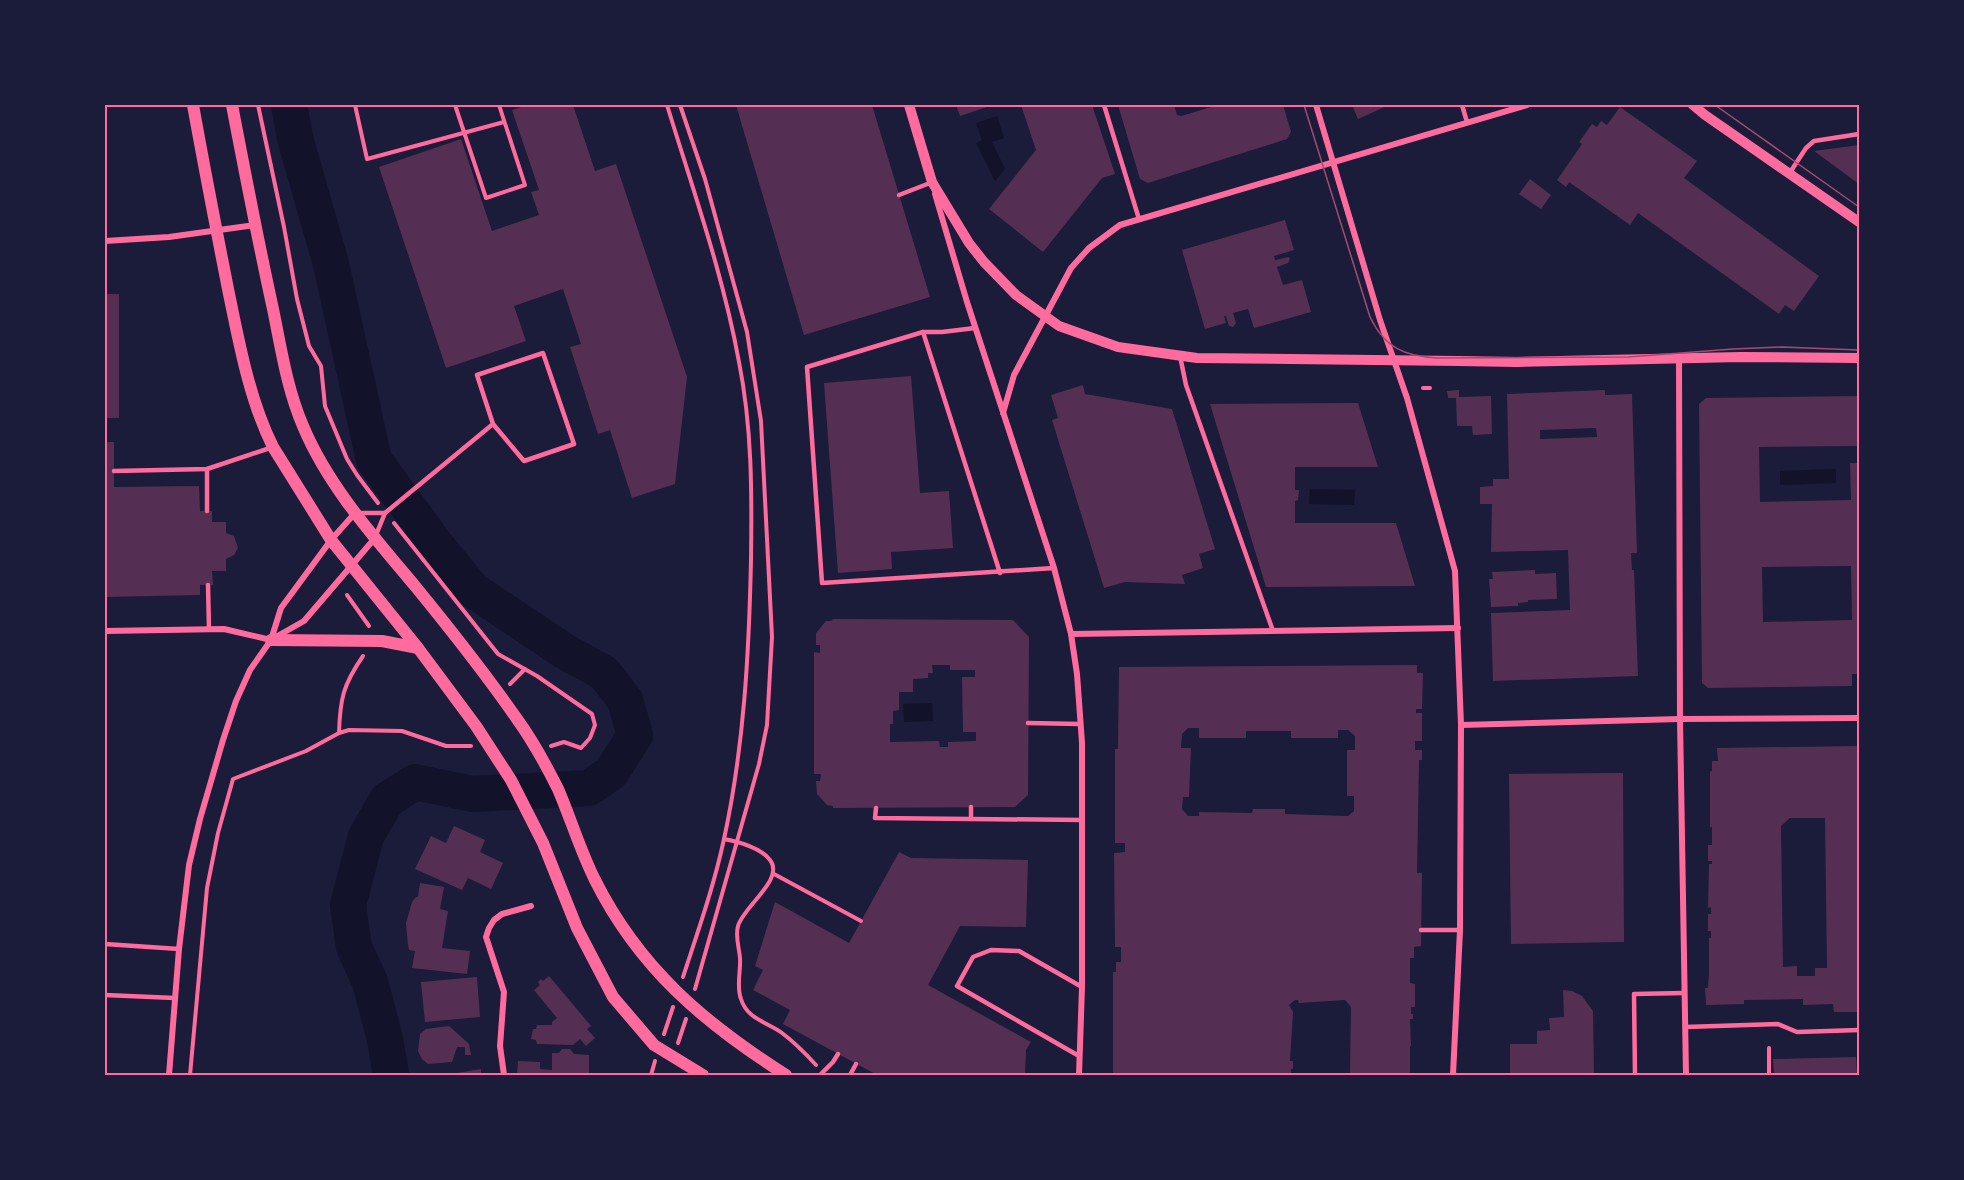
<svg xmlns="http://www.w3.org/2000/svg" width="1964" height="1180" viewBox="0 0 1964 1180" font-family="'Work Sans',sans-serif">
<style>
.water{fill:#12122b}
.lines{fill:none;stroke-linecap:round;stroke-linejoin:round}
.river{stroke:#12122b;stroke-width:36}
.building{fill:#542f53;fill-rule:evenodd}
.path{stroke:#ff6b9d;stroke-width:4}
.service{stroke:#ff6b9d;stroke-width:4.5}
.minor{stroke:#ff6b9d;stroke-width:6}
.tertiary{stroke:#ff6b9d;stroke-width:10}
.secondary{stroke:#ff6b9d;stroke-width:12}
.tram{stroke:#a44b75;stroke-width:1.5}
.neatline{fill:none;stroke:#ff6b9d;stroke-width:2}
</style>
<rect width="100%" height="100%" fill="#1b1b3a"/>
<g class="water">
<path d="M997 116 1004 138 992 142 1005 169 995 181 976 143 982 140 976 123Z"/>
<path d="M1836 469V483L1780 485V471Z"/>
<path d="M1310 489 1355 490 1354 505 1309 504Z"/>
<path d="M932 703 933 721 904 722 903 704Z"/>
</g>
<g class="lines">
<path class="river" d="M289 105 295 138 331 264 374 460 436 545 473 590 564 651 604 673 625 700 635 735 611 773 589 788 472 794 415 782 387 800 366 836 348 905 354 947 370 982 385 1039 391 1075"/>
</g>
<g class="building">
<path d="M527 105H573L595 171 616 164 687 377 675 484 632 498 610 430 598 434 570 347 581 344 563 289 514 306 526 341 446 368 379 167 461 139 492 231 539 215 531 192 539 190 512 110Z"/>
<path d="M736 105H872L930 297 804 335Z"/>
<path d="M956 105H993L960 116Z"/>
<path d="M1021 105H1092L1115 174 1102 178 1043 252 989 209 1036 150Z"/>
<path d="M1118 105H1174L1177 115 1181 116 1218 105H1283L1291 132 1287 139 1148 183 1140 179Z"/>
<path d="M1352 105H1389L1358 119Z"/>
<path d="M1620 107 1697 161 1684 178 1819 276 1794 311 1785 305 1779 314 1638 213 1630 225 1569 182 1566 187 1557 180 1582 144 1579 142 1592 124 1597 127 1601 121 1607 125Z"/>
<path d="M1859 145V184L1814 151Z"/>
<path d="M1530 179 1551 195 1541 209 1519 194Z"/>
<path d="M1285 220 1294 250 1274 256 1275 260 1289 257 1290 259 1288 263 1277 267 1283 285 1302 280 1311 312 1254 328 1248 309 1233 313 1236 323 1233 327 1229 326 1226 316H1224L1226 323 1205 329 1182 250Z"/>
<rect x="105" y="294" width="14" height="124"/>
<path d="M911 376 920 493 949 491 953 548 891 552 892 569 838 573 824 383Z"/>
<path d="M1083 385 1085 394 1172 409 1215 549 1199 554 1203 568 1182 575 1185 584 1125 582 1104 588 1052 420 1058 418 1051 395Z"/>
<path d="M1459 390V397L1491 396 1492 434 1473 435 1472 426H1457L1456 398H1448L1447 391Z"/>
<path d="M1605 390V395L1632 394 1637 553H1631L1632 570H1634L1638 676 1493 681 1491 613 1570 610 1568 550 1491 552 1492 504H1480V487L1493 486V479H1509L1507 394ZM1596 428 1597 437 1540 439V430Z"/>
<path d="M1859 396V446L1759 447 1760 502 1851 500 1850 463H1859V674H1852V686L1708 688 1702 683 1699 404 1706 398ZM1851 566 1852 620 1763 622 1762 567Z"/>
<path d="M1358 403 1378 467H1295V490H1299L1298 500 1295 501V523H1396L1415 586 1266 587 1210 404Z"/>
<path d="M105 442H114V487L199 486 200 511H212V522H226V533L234 536 238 548 234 555 226 559V571H212L213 585H200V595L105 597Z"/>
<path d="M1535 570V574L1556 573 1557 599 1528 600V602L1518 603V606L1491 607 1489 579H1493L1492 572Z"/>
<path d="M833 619 1013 620 1029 637 1028 795 1015 807 833 808V806L827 805 817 794 816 781H820L821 774H814V652L820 653V645H816V633L826 621H831ZM932 665H950V670H975V677H962L963 732H976V741L948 742V747H940L939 741 890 742V724H893V711L899 710V692H913V679L928 678V673H933Z"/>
<path d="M1417 665V673H1423L1422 709H1416V713H1422V741H1415V750H1422V760H1419L1417 873H1422L1421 946 1414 947V958H1410V983L1415 984V1007H1411V1014H1413V1019H1410L1411 1046H1410V1075H1350L1351 1007 1345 1000 1299 1003 1298 1000H1295L1289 1005 1293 1012 1290 1061H1293V1069H1291V1075H1113V972H1116V962H1121V947H1115L1114 853 1125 852V843H1115V749H1118L1119 667ZM1188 728H1199V738H1246V731H1291V738H1338V730H1348L1355 736V750H1347V796H1354V811L1348 816 1285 814V809H1253L1252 813 1199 812V816H1188L1182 809 1183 797H1189L1191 748H1181L1182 734Z"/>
<path d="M1859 746V1005H1857V1012H1834L1833 1004 1803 1005V999L1744 1000V1004L1706 1005 1705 988H1708L1709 973V938H1711V931H1708V914H1711V907L1708 908 1709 864H1712V861H1708V845H1712V827H1710V771H1712V761H1718L1717 748ZM1790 818H1825L1827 968H1815V976H1797V966L1783 967 1781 826Z"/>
<path d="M1623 773 1624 942 1511 944 1509 774Z"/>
<path d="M454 826 485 840 480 852 503 863 491 889 468 878 462 890 415 869 431 836 446 843Z"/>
<path d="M899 852 911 858 1028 860 1026 927 960 926 928 985 1031 1042 1026 1050 1025 1075H877L783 1024 790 1010 753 990 763 970 755 966 775 902 849 943Z"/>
<path d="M420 883 444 887 440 909 448 911 442 948 470 951 467 974 412 968 415 951 409 950 408 945 406 923 412 902 416 897H418Z"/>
<path d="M549 976 591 1026 587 1029 595 1038 586 1046 580 1039 573 1045 537 1044 536 1040 531 1039 533 1029H536L537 1025H552V1022L557 1018 534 990 540 985 538 982 541 979 543 981Z"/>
<path d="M477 977 480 1017 425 1022 421 982Z"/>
<path d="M1563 990 1572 991 1582 996 1593 1011 1594 1075H1510V1044H1537V1031L1550 1030 1549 1018 1564 1017Z"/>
<path d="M449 1026 469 1044 471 1055H465V1047H457L452 1062 428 1064 422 1059 418 1051 420 1034 426 1029Z"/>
<path d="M562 1049H570L574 1054 589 1055V1075H517L518 1061 540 1062V1069L552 1070V1053H559Z"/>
<path d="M1856 1057 1857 1075H1774L1773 1059Z"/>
<path d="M481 1069V1075H451V1074Z"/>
</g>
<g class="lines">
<g class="path">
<path d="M258 105 284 227 297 299 309 346 321 366 325 406 347 459 357 475 378 503"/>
<path d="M355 105 367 159 504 122"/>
<path d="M455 105 486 198 525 185 499 105"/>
<path d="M667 105C693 190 723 274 739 362 752 427 752 493 751 560 749 653 744 747 724 839 714 886 698 931 683 977"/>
<path d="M680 105 705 179 747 332 761 421 772 637 767 725 759 764 695 989"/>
<path d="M1423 388H1430"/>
<path d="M394 523 498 654 537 676 592 714 595 725 590 738 581 748 564 742 551 746"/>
<path d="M347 595 369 626"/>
<path d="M510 684 525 669"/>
<path d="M339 733C340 699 343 685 363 656"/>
<path d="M724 839C739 842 760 847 770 860 785 879 744 906 738 926 735 936 739 947 740 958 741 971 736 986 741 999 747 1019 767 1022 782 1033 794 1042 806 1054 816 1065"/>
<path d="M774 874 861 921"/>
<path d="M664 1034 673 1007"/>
<path d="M678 1043 686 1019"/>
<path d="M1769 1048V1075"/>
<path d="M190 1075 207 888 218 833 233 779 306 751 339 733 349 730 402 731 446 746H471"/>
<path d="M651 1075 655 1061"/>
</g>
<g class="service">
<path d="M1104 105 1139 219"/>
<path d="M1462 105 1467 122"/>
<path d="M1789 174 1806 148 1814 141 1859 134"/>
<path d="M899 195 930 183"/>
<path d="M975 328 942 332H923L807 367 822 583 1054 568"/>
<path d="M923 332 1000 573"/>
<path d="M1180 356 1186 385 1273 631"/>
<path d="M207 469V511"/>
<path d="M114 471 207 469 273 447"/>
<path d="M358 513H385"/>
<path d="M376 535 385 513 493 424 524 461 574 444 543 353 477 375 493 424"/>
<path d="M208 585 209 629"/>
<path d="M1028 723 1080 724"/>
<path d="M876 808 875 818 1082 820"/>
<path d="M971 819V807"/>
<path d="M1421 930H1460"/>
<path d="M105 944 179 949"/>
<path d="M105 995 175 998"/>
<path d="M1685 1027 1778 1024 1797 1032 1859 1030"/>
<path d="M1079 1056 957 986 973 957 991 950 1019 951 1082 987"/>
<path d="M820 1075 833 1062 838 1054"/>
<path d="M850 1075 856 1064"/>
<path d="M1635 1075 1634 994 1684 993"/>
</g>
<g class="minor">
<path d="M1316 105 1380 320 1407 398 1455 571 1461 725 1460 930 1453 1075"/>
<path d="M935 194 967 302 1054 568 1071 634 1077 674 1082 743V987L1079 1075"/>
<path d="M105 241 169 237 255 225"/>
<path d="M1679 359 1680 719 1686 1075"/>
<path d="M1003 413 1014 375 1071 268 1089 248 1120 225 1527 105"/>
<path d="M105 631 224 629 271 640"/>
<path d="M1071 634 1458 628"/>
<path d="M274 638 304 621 375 538"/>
<path d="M1461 725 1680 719 1859 718"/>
<path d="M169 1075 179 949 189 865 200 819 223 740 236 701 250 670 271 640 281 608 331 540 355 513"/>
<path d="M504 1075 500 1046 504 992 486 937 489 928 494 920 502 914 531 906"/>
</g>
<g class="tertiary">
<path d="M909 105 932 182 969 243 984 262 1016 295 1059 326 1118 347 1197 358 1458 361 1517 362 1741 357 1859 358"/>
<path d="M1693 105 1705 115 1859 222"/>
</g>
<g class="secondary">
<path d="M193 105C204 166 216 228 228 289 239 342 249 399 273 447L331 540 418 648 476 726 511 780 543 843 577 928 613 997 654 1045 703 1075"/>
<path d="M232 105C245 173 258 241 273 309 281 348 287 389 303 426 328 486 374 537 415 586 451 630 485 673 517 719 533 741 546 765 558 789 571 819 580 850 595 880 639 968 704 1023 786 1075"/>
<path d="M271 640 382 641 418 648"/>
</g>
<g class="tram">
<path d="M1304 105 1370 317C1385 348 1404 356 1437 358L1628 357 1733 349 1782 347 1859 350"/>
<path d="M1715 105 1859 207"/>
</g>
</g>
<rect width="1964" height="1180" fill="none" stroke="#1b1b3a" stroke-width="213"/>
<rect x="106" y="106" width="1752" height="968" class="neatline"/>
</svg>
